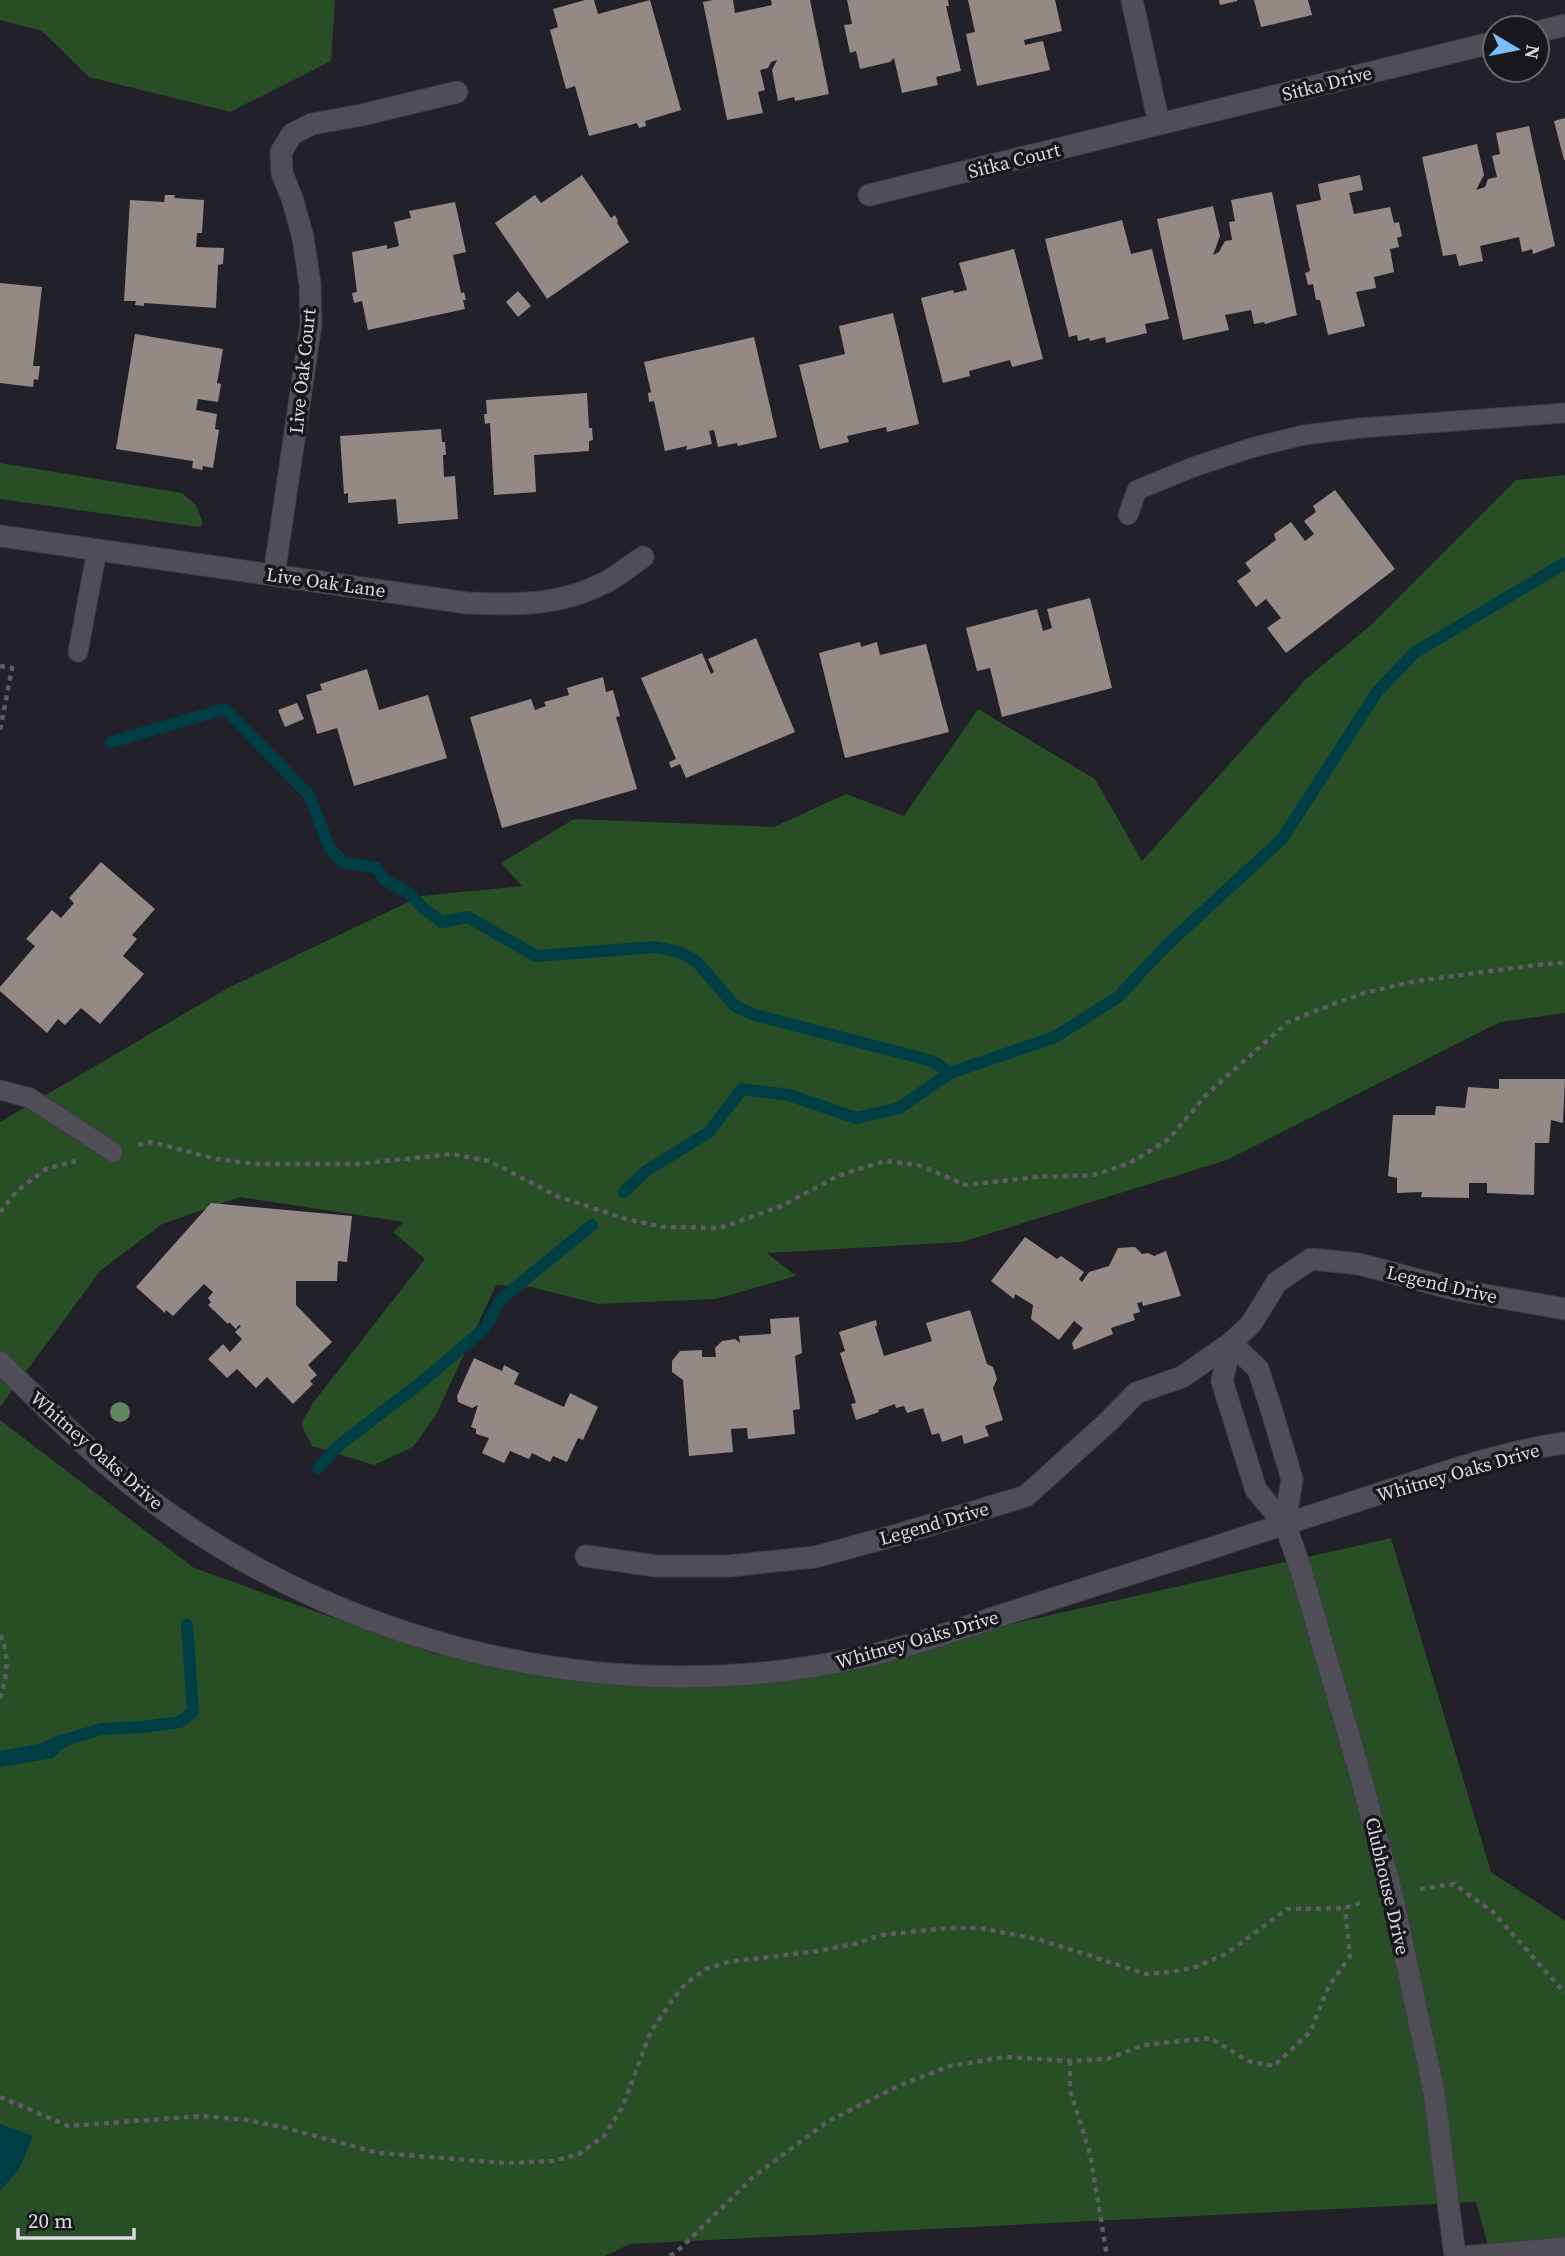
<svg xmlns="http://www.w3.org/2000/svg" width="1565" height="2256" viewBox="0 0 1565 2256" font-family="'Source Serif 4',serif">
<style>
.green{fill:#274e25}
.water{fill:#003e46}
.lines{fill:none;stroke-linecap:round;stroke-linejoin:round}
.stream{stroke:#003e46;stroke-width:12}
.building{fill:#958986}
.lane-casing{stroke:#3e3c42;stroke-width:21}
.street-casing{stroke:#3e3c42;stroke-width:23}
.secondary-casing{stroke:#3e3c42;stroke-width:23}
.path{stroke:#5e5c63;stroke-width:4.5;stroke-dasharray:5 5;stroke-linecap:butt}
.lane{stroke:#4f4d56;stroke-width:19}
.street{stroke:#4f4d56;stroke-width:21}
.secondary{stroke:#4f4d56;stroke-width:21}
.tree{fill:#618761}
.labels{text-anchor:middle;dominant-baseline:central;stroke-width:7;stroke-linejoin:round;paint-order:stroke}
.street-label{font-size:19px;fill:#dbdadf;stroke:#19171e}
</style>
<rect width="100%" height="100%" fill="#222028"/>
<g class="green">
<path d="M0 0H335L331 61 230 112 89 77 42 31 0 20Z"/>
<path d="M0 463 182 493 196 505 203 523 199 527 0 499Z"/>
<path d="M1565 475V1013L1500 1022 1227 1160 962 1242 767 1253 796 1276 716 1299 598 1304 531 1287 496 1285 436 1415 413 1447 374 1465 312 1446 301 1424 313 1403 425 1259 393 1232 404 1222 240 1197 162 1224 100 1271 0 1407V1122L228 988 421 896 522 886 501 863 574 819 774 827 846 794 904 816 978 709 1095 779 1142 861 1306 679 1370 626 1516 480Z"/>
<path d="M0 1420 194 1568 435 1654 739 1686 1391 1538 1491 1872 1565 1921V2256H1491L1476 2202 630 2244 605 2256H0Z"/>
</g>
<g class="water">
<path d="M61 1734 67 1745 53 1758 0 1767V1751L40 1744Z"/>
<path d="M0 2124 33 2136 19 2169 0 2191Z"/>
</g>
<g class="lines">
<g class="stream">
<path d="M111 742 225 709 309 795 330 849 343 862 377 868 384 880 409 893 423 908 442 922 468 917 536 956 656 947 679 952 696 961 735 1006 755 1015 917 1057 934 1062 950 1073 1055 1037 1118 997 1167 945 1282 839 1377 692 1414 653 1565 563"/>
<path d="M624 1192 646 1171 709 1132 742 1089 789 1095 856 1118 899 1108 950 1073"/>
<path d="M318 1468 338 1446 423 1381 485 1328 501 1299 592 1225"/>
<path d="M51 1750 65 1740 101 1729 143 1727 180 1722 193 1712 187 1625"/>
</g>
</g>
<g class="building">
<path d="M585 0H594L598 14 650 0 681 110 645 121 646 126 639 128 637 123 589 136 575 86 566 89 550 30 558 27 553 9Z"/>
<path d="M713 0H733L735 13 772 5 771 0H810L829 94 795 101 794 97 778 101 772 70 777 60 771 62 768 68 760 70 765 90 758 92 763 113 727 120 703 2Z"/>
<path d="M847 0H948L949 6H946L961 71 936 77 938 85 902 93 894 58 890 62 860 69 856 51 850 53 844 25 852 24Z"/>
<path d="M968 0H1055L1062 31 1024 40 1025 45 1043 41 1050 70 977 86 966 34 975 32Z"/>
<path d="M1219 0H1237V1L1220 5Z"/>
<path d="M1254 0H1308L1312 15 1261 27Z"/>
<path d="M1565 118V160H1564L1554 121Z"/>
<path d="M1529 126 1555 246 1533 254 1532 249 1522 252 1519 237 1480 246 1483 261 1459 266 1456 254 1443 256 1422 157 1477 144 1484 175 1476 190 1485 187 1488 179 1497 177 1492 156 1500 154 1496 133Z"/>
<path d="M582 175 611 218 615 215 618 221 617 223 629 242 547 299 495 223 535 195 541 203Z"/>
<path d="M1360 175 1363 190 1349 193 1354 214 1390 207 1394 223 1399 222 1402 236 1397 238 1399 247 1390 249 1394 272 1374 277 1376 288 1356 292 1365 326 1328 335 1320 300H1316L1313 284 1308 285 1305 273 1310 271 1296 205 1321 200 1318 184Z"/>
<path d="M1272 192 1297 315 1265 324 1264 322 1254 324 1251 310 1225 315 1229 330 1183 340 1157 219 1213 206 1220 236 1213 255 1219 252 1225 241 1232 240 1229 222 1235 221 1231 200Z"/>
<path d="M165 195H175L174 198 204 200 202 233H197L196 247 224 248 223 264 218 265 216 308 144 303V306L135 305 136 301H124L130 200 164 202Z"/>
<path d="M455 202 466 252 453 255 461 293 464 292 466 300H463L465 309 368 330 362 301 354 303 352 293 357 292 352 252 387 245V249L399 246 394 222 411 218 409 211Z"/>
<path d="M1122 220 1131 254 1152 249 1169 319 1145 324 1147 333 1106 343 1105 337 1090 341 1089 338 1078 341 1077 335 1069 337 1045 239Z"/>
<path d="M1014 249 1043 359 1012 367 1010 360 969 371 970 376 943 383 921 298 953 290 954 293 967 290 959 263Z"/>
<path d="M0 283 42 287 33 366H40L38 380 34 379 33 387 0 383Z"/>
<path d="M518 291 531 306 518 317 506 302Z"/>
<path d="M893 313 919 424 887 432 886 427 847 436 849 442 820 449 799 365 845 354 839 326Z"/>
<path d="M135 334 223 349 217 383 221 384 218 402 198 399 196 410 217 414 215 429 219 430 213 468 203 466 202 470 192 468 193 461 116 449Z"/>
<path d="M754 337 777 437 738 446 737 443 718 447 714 430 709 431 712 444 686 450 687 446 665 451 654 401 649 402 648 393 651 392 644 362Z"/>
<path d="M587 393 589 428H592L593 440 589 441V451L534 455 536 492 494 495 490 423 485 424 484 414H487L486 400Z"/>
<path d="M441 429 442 442H445L446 455H443L444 477 455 476 458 519 398 524 396 499 348 503V493L344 494 340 436Z"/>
<path d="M1335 490 1395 569 1286 653 1267 628 1281 618 1266 599 1256 607 1237 581 1251 571 1245 563 1276 540 1274 534 1291 522 1305 541 1314 534 1304 521 1316 512 1313 506Z"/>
<path d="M1090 598 1112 688 1002 717 990 668 977 671 966 628 1037 609 1043 631 1052 628 1047 609Z"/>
<path d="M756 638 795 732 686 778 680 764 671 768 669 762 676 759 641 678 702 653 711 674 714 672 708 659Z"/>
<path d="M860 642 861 647 877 642 880 655 926 644 949 732 845 758 819 653Z"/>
<path d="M367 669 379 710 428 695 447 758 354 786 337 728 317 734 306 695 322 690 320 684Z"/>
<path d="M603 677 606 692 613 690 620 716 616 717 637 789 502 828 470 717 531 699 535 710 546 706 544 702 569 695 567 688Z"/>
<path d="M297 703 304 719 285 727 278 710Z"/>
<path d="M101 862 155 909 132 935 137 939 123 956 144 974 100 1024 81 1008 65 1025 58 1019 47 1033 0 991V987L35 946 26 939 52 910 61 918 74 903 69 898Z"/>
<path d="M1499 1079H1565L1563 1123 1551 1120 1549 1143H1535L1534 1195 1487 1193V1183H1469V1198L1421 1197 1422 1192 1397 1193V1178L1388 1176 1393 1115H1435L1436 1106 1465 1108 1468 1087 1499 1089Z"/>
<path d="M211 1203 352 1216 347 1262 338 1261 337 1281H296V1305L332 1342 308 1365 317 1375 310 1381 313 1384 293 1404 267 1377 256 1388 237 1369 227 1378 208 1359 223 1344 230 1352 242 1339 235 1332 241 1326 239 1325 236 1329 229 1322 228 1324 208 1305 211 1302 208 1298 213 1292 204 1284 173 1316 166 1310 165 1313 136 1287Z"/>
<path d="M1025 1237 1057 1259 1061 1256 1084 1272 1079 1279 1082 1282 1089 1272 1109 1266 1118 1248 1135 1247 1142 1254 1148 1253 1154 1256 1166 1251 1181 1296 1143 1306 1142 1302 1137 1303 1140 1312 1133 1314 1135 1320 1111 1328 1113 1334 1074 1350 1072 1343 1083 1328 1074 1321 1059 1340 1031 1319 1033 1305 1015 1294 1014 1299 991 1281Z"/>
<path d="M970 1310 987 1364 993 1367 997 1379 993 1388 1003 1420 985 1426 989 1436 964 1444 962 1435 942 1442 939 1433 932 1435 923 1408 907 1413 904 1406 896 1408 895 1404 878 1410 879 1412 856 1420 851 1404 856 1403 840 1353 845 1351 839 1332 876 1320 877 1326H875L884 1356 932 1341 926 1323Z"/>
<path d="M799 1317 802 1353 795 1356 800 1409 793 1410 795 1434 748 1439 747 1428 731 1429 733 1452 689 1456 683 1380 672 1372V1361L680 1351 702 1350V1357H716L715 1348 722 1341 735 1339 740 1343 739 1336 771 1334 770 1319Z"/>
<path d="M474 1358 502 1371 504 1365 519 1373 514 1384 564 1407 570 1393 598 1407 583 1440 578 1438 567 1462 553 1456 550 1462 532 1453 529 1459 510 1451 504 1463 482 1453 489 1438 476 1434V1429L471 1427 478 1405 472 1408 458 1402 457 1396Z"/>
</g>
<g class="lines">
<defs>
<g id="lane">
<path d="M1128 515 1137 490 1196 466 1251 448 1304 435 1360 428 1565 413"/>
<path d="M78 652 97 550"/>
<path d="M0 1090 30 1098 113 1152"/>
<path d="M1462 2256 1565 2247"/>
</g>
<g id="street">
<path d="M1132 0 1159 124"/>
<path d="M1537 32 1565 25"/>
<path d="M869 195 1495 42"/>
<path d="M0 536 467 603C518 605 560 606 606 582 619 575 631 565 643 557"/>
<path d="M274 575 311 324 310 284 303 238 293 201 282 173 281 152 292 134 312 124 362 115 457 92"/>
<path d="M1285 1524 1292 1479 1273 1415 1258 1369 1231 1343 1222 1381 1256 1490 1285 1524 1300 1567 1360 1774 1392 1894 1434 2092 1455 2256"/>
<path d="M586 1556 656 1566H729L815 1557 900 1534 1026 1496 1109 1421 1136 1393 1182 1377 1231 1343 1251 1324 1277 1282 1311 1259 1359 1264 1457 1290 1565 1309"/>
</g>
<path id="secondary" d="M0 1362C52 1414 104 1467 164 1510 362 1652 619 1710 858 1658 905 1648 951 1632 996 1617 1069 1593 1142 1570 1215 1547 1274 1527 1334 1509 1393 1489 1449 1471 1506 1451 1565 1443"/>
</defs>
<use href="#lane" class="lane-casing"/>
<use href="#street" class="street-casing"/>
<use href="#secondary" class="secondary-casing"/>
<g class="path">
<path d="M0 666 12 668 0 731"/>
<path d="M138 1145 152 1142 216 1159 254 1164H357L453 1154 489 1161 559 1197 626 1219 663 1227 720 1228 781 1206 838 1176 885 1161 918 1165 966 1185 1036 1177 1094 1175 1130 1163 1169 1139 1205 1096 1236 1068 1287 1023 1307 1014 1364 993 1416 981 1544 964 1565 963"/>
<path d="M0 1212 17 1191 46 1169 76 1161"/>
<path d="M0 1635C11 1655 6 1678 0 1699"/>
<path d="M1420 1889 1454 1884 1492 1911 1565 1993"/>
<path d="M1070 2061V2090L1090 2154 1107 2256"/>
<path d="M0 2097 68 2126 202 2116 247 2120 282 2127 379 2153 505 2163 553 2161 579 2154 604 2136 623 2106 650 2033 671 2002 685 1984 706 1969 728 1962 818 1951 854 1944 881 1935 948 1928H980L1041 1940 1146 1974 1171 1972 1196 1967 1226 1954 1287 1909 1345 1908 1364 1902"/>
<path d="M670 2256 682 2247 753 2177 827 2122 898 2086 950 2066 1006 2057 1070 2061 1107 2059 1144 2045 1210 2038 1248 2061 1274 2066 1310 2032 1329 1986 1350 1956 1345 1908"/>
</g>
<use href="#lane" class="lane"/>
<use href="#street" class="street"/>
<use href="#secondary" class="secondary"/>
</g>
<circle class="tree" cx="120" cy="1412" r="10"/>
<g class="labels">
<g class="street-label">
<text transform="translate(1327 83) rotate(-14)">Sitka Drive</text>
<text transform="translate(1014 160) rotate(-14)">Sitka Court</text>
<text transform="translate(302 371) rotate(-84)">Live Oak Court</text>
<text transform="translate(326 582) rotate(8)">Live Oak Lane</text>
<text transform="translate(1442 1284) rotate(13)">Legend Drive</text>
<text transform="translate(97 1450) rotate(41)">Whitney Oaks Drive</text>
<text transform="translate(1458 1472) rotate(-16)">Whitney Oaks Drive</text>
<text transform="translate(934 1523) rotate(-16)">Legend Drive</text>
<text transform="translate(917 1639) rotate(-16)">Whitney Oaks Drive</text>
<text transform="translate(1388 1886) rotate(77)">Clubhouse Drive</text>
</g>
</g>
<g transform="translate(1516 49) rotate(100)"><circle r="33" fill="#19171e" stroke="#67656b" stroke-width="2"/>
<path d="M0-5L12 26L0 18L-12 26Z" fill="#79bff8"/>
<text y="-10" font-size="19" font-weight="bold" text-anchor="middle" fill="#dbdadf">N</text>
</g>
<path d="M18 2228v10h116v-10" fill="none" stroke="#dbdadf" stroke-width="3.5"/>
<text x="28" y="2228" font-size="21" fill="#dbdadf" stroke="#19171e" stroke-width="5" paint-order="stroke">20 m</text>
</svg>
